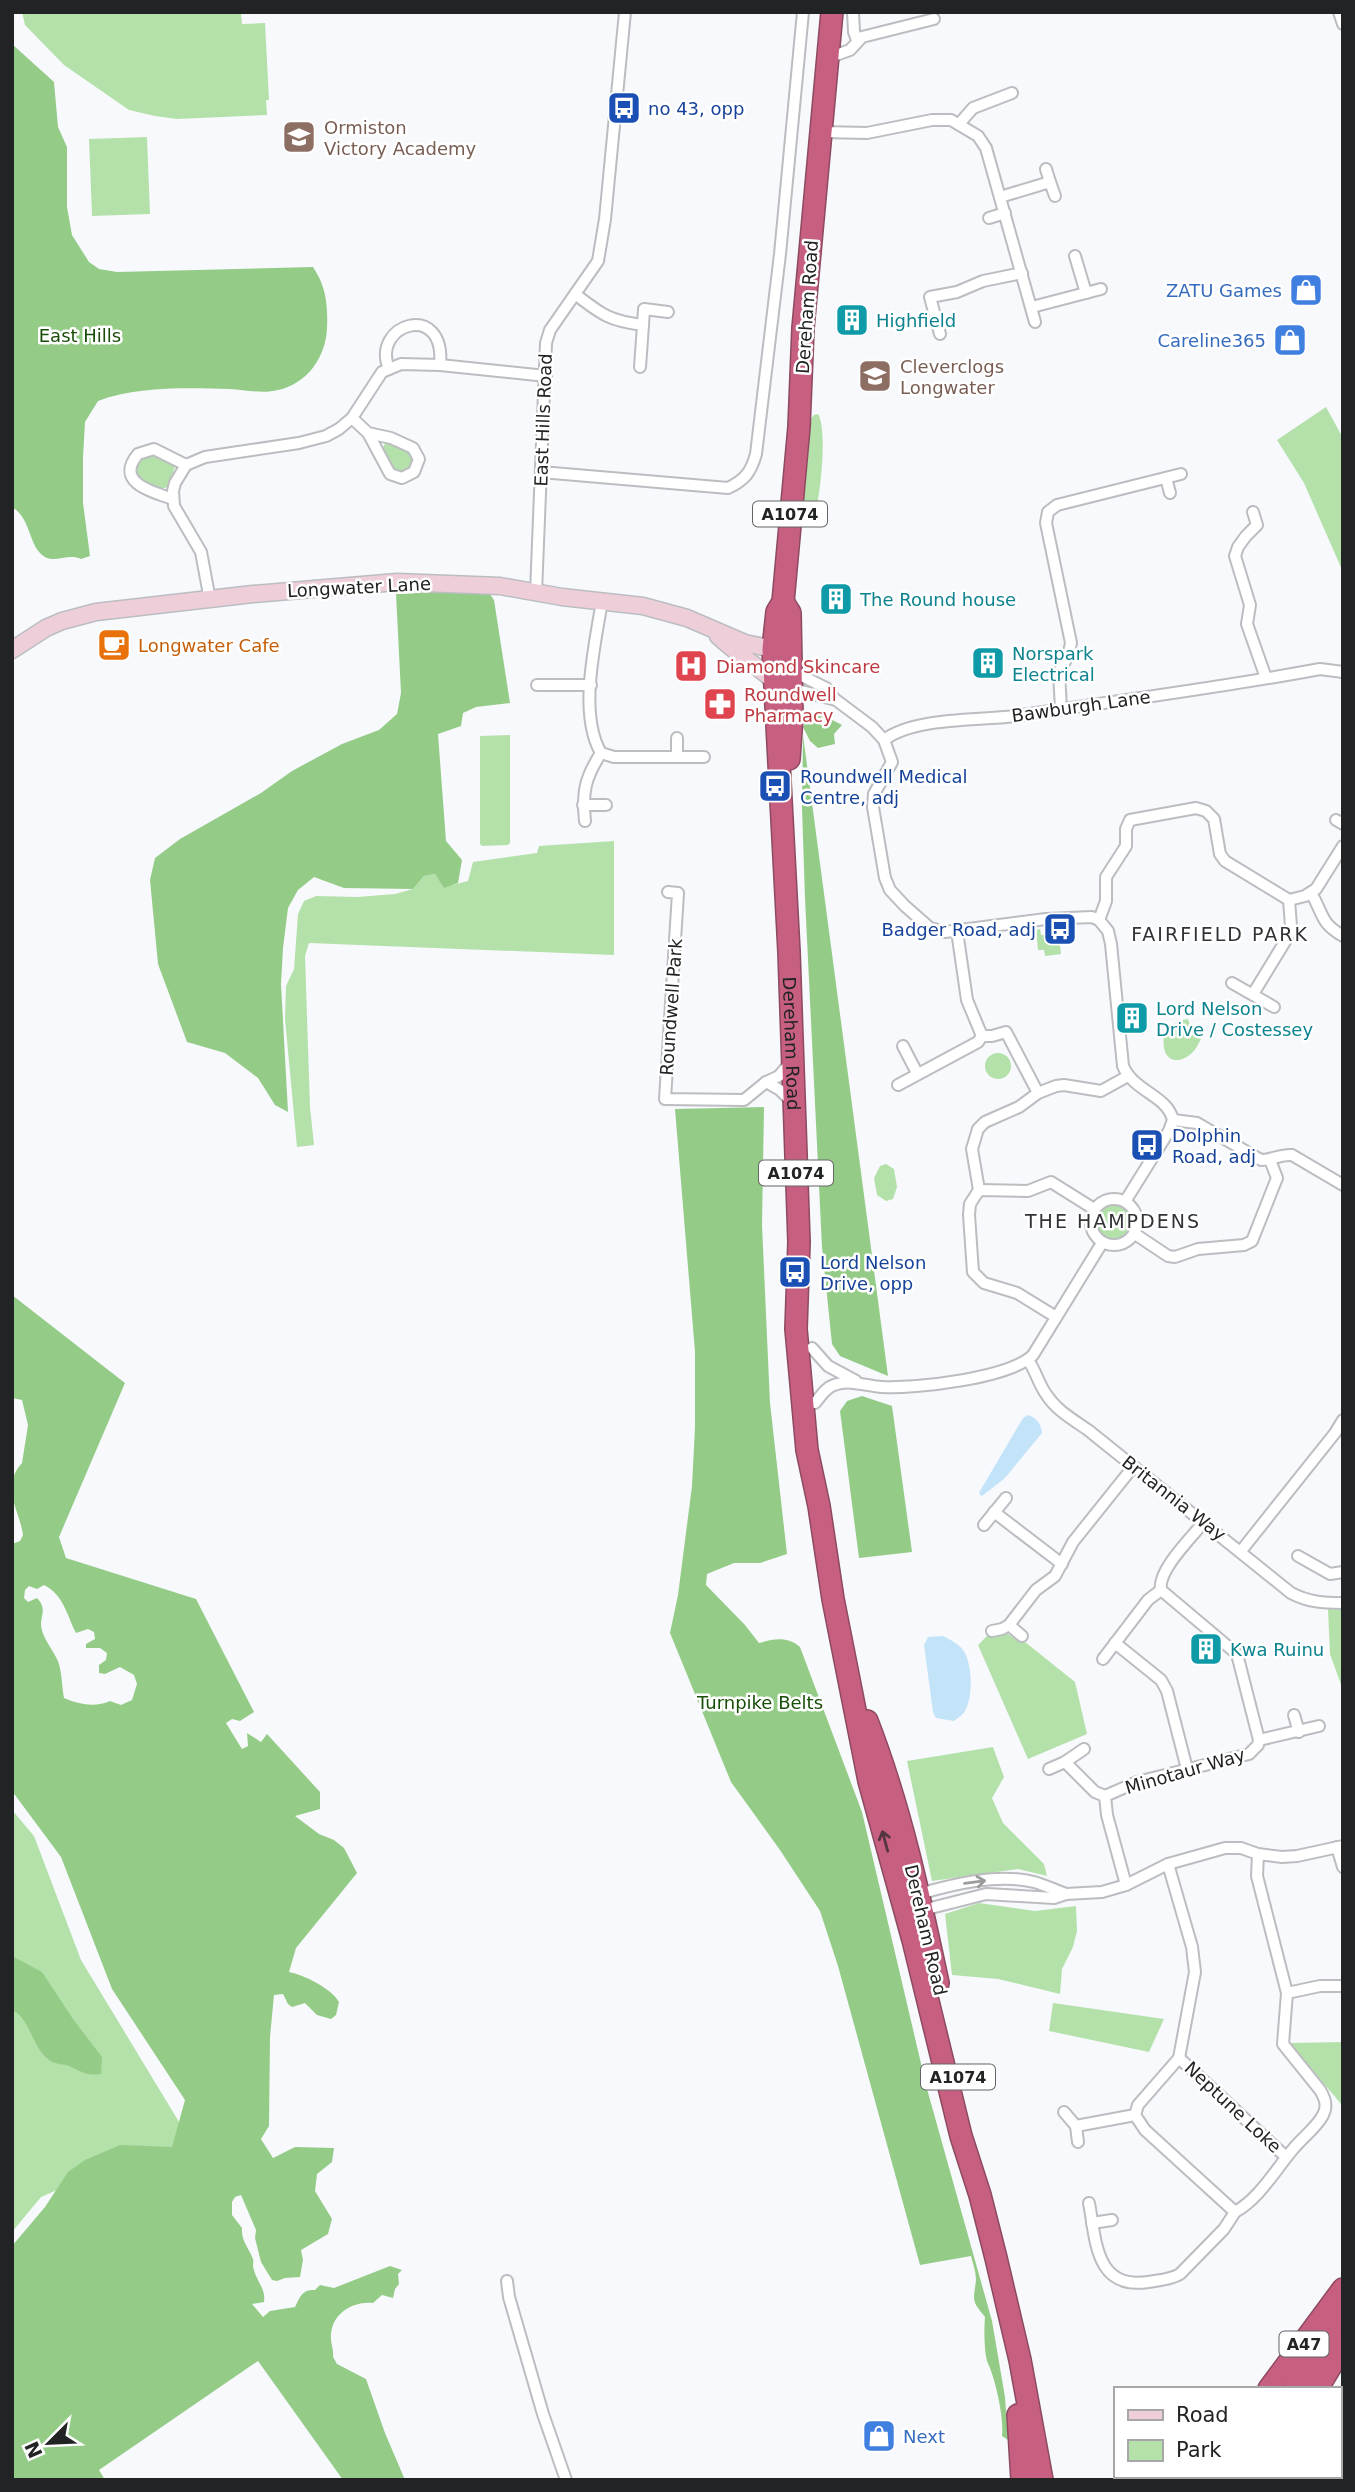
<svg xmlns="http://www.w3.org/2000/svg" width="1355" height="2492" viewBox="0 0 1355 2492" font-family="'DejaVu Sans',sans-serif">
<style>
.green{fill:#b4e1a9}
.forest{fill:#94cc87;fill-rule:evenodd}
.water{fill:#c3e4f8}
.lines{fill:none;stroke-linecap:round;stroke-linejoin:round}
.street-casing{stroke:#bbbdc1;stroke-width:14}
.secondary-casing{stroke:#bbbdc1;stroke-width:19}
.highway-casing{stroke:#8d4a60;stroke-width:24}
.street{stroke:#fff;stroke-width:10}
.secondary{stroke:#eecfd9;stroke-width:16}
.highway{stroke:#c75f80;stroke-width:21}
.oneway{stroke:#543540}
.oneway2{stroke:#9c9c9c}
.labels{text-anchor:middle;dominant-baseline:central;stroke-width:5;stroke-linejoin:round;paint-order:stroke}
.shield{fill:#fff;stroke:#646566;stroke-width:2}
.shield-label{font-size:16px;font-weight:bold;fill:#222324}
.transit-label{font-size:18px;fill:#164399;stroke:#fff;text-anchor:start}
.education-label{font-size:18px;fill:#785e54;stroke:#fff;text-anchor:start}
.shop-label{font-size:18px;fill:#366cbe;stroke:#fff;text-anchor:end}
.street-label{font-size:18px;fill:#222324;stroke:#fff}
.culture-label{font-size:18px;fill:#0d838f;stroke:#fff;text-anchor:start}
.park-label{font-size:18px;fill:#194e08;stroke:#fff}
.food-label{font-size:18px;fill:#c56008;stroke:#fff;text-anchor:start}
.health-label{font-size:18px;fill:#be3a42;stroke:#fff;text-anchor:start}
.neighbourhood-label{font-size:19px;letter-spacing:2px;fill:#313336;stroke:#fff}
</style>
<rect width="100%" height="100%" fill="#f7f9fd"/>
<g class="green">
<path d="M22 12H241L242 24 265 23 269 100H266L267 115 177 119 155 116 129 110 64 65 25 25Z"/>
<path d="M147 137 150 214 92 216 89 139Z"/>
<path d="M1326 407 1343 438V572L1304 483 1277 440Z"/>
<path d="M818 414C828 430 820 500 814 518L806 521 802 518 809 447 807 431 810 420 814 415Z"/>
<path d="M386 442 411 450 414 461C410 470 403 475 394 471L382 449Z"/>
<path d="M154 454 173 462 175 467 168 487C144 495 119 464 154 454Z"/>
<path d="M510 735V843L508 845 482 846 480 844V736Z"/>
<path d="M614 841V955L309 943 305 956 310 1107 314 1145 297 1147 285 1019 286 986 294 969 298 914 304 901 316 896 357 897 395 894 413 889 424 876 435 874 444 887 468 881 473 862 537 853 539 846Z"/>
<path d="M1058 927 1061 954 1045 956 1044 950H1038L1036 930 1040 929 1041 935 1052 934V928Z"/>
<path d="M1188 1019 1190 1025 1198 1030 1205 1027C1202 1036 1199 1046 1192 1053 1172 1070 1159 1054 1165 1032L1178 1021Z"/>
<circle cx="998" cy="1066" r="13"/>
<path d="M886 1164 894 1169 897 1187 893 1199 886 1201 877 1195 874 1178 880 1166Z"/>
<circle cx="1113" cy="1222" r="17"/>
<path d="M1328 1609 1343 1610V1690L1330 1654Z"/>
<path d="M1008 1634 1017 1640 1020 1638 1075 1682 1087 1734 1028 1759 978 1645 987 1636Z"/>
<path d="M993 1747 1004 1777 992 1798 1003 1823 1044 1864 1047 1876 1018 1869 932 1881 907 1761Z"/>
<path d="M12 1810 34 1836 81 1960 196 2150 71 2184 41 2197 12 2232Z"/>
<path d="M979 1903 1035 1911 1076 1906 1077 1931 1073 1947 1062 1969 1060 1994 998 1979 952 1975 945 1914Z"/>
<path d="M1053 2003 1164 2019 1149 2052 1049 2031Z"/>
<path d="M1343 2042V2103L1341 2104 1290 2043Z"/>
</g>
<g class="forest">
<path d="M12 44 54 82 58 127 67 147V207L72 235 89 262 99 269 117 272 313 267C326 286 328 305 327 328 326 357 307 384 278 390 264 394 245 390 230 389 187 388 138 386 98 401L85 422 83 457V503L90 556 81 559C69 553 55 563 45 557 28 547 32 519 12 507Z"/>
<path d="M487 590 494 600 510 703 476 707 463 713 461 726 438 734 446 841 462 860 458 883 444 888 435 874 424 876 413 889 344 888 314 877 298 890 288 908 283 948 281 984 288 1112 275 1105 258 1078 225 1053 187 1042 158 964 150 880 155 858 180 839 261 793 292 771 342 744 379 730 397 714 401 693 396 594Z"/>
<path d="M821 714 842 725 834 734 835 744 818 748 810 741 803 727 811 715Z"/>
<path d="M803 735 888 1376 840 1356 832 1344 822 1247 805 898 802 808Z"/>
<path d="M764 1107 762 1225 770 1403 787 1554 760 1563H734L707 1574 706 1585 745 1625 759 1643C774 1639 787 1636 800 1647L862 1812 927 2089 992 2321 1005 2397 1008 2440 1002 2436C1004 2420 997 2387 991 2371 990 2367 988 2364 987 2361 984 2349 984 2329 985 2317 970 2299 974 2300 976 2280 976 2272 973 2264 971 2256L920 2265 838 1966 820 1911 780 1850 731 1782 670 1633 678 1595 692 1486 695 1427V1352L675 1109Z"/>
<path d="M12 1295 125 1383 59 1537 66 1558 196 1599 254 1712 240 1721 232 1719 226 1723 242 1749 248 1746 247 1733 261 1742 267 1734 320 1792V1809L295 1816 319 1834 334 1840 344 1848 357 1873 296 1948 289 1972C304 1975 331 1988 339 2002L336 2015 331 2019 317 2015 305 2003 292 2007 288 2004 283 1994 274 1995 270 2037 269 2126 261 2139 273 2158 295 2147 334 2148 332 2162 317 2174 315 2191 332 2219 328 2234 301 2250 303 2260 300 2277 285 2278 277 2281 272 2280 261 2262 255 2238 256 2230 241 2195 235 2197 232 2202V2215L242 2228C241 2241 249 2248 253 2259 254 2264 252 2265 254 2270 257 2282 266 2289 264 2302L252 2304 263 2317 270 2311 295 2307C300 2297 302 2289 315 2290L320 2285 334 2288 390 2266 402 2270 398 2274 399 2284 395 2289 393 2298 382 2295 373 2303C353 2301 333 2313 331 2334 330 2342 334 2349 333 2357L337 2364 366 2379 385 2433 405 2480H343L258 2361 99 2470 105 2480H12V2246L45 2207 68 2172 85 2160 120 2145 172 2147 185 2100 112 1989 61 1857 12 1791V1544L20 1541 23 1535C20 1511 0 1487 22 1463L28 1425 22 1400 12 1398ZM44 1585C64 1595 67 1616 76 1633L88 1629 94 1632 95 1639 86 1644V1648H100L107 1653 106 1660 99 1665V1673L105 1674 120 1667 134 1675 137 1684 132 1700 121 1705 110 1701C95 1708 78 1704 64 1698 62 1687 62 1675 59 1664 55 1651 41 1638 41 1623 42 1612 46 1608 37 1598L28 1602 24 1598 25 1590 29 1586 37 1589Z"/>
<path d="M862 1396 892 1406 912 1552 859 1558 840 1411 847 1401Z"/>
<path d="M12 1956 42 1972 73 2019 102 2057 101 2074C86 2076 82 2072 69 2066 63 2064 53 2064 48 2059 32 2047 30 2018 12 2010Z"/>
</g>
<g class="water">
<path d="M1028 1415C1037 1418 1041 1424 1042 1433L1005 1478 982 1496 979 1494 980 1491 1023 1418Z"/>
<path d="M943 1636C951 1640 961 1645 965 1653 972 1667 973 1695 966 1709 964 1714 958 1718 954 1721L936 1718 933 1712 924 1645 928 1637Z"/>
</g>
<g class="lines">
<defs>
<g id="street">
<path d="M853 12 854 32 857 40"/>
<path d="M1339 12 1343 24"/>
<path d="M828 58 850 50 862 37 934 19"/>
<path d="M959 124 973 108 1012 93"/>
<path d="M822 132 867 133 932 120H951L978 136 986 148 1035 322"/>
<path d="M1050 182 1055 196"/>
<path d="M1000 197 1050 182 1046 169"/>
<path d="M989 218 1005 213"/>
<path d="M1075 256 1086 293"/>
<path d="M575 294C601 314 609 321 643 325L640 367"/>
<path d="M1032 307 1101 289"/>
<path d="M643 325 644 309 668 312"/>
<path d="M940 334 930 297 957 292 983 281 1022 273"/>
<path d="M389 369C370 324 446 300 440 365"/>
<path d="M352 418 368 433 390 474 402 478 414 472 419 459 413 448 391 438 368 433"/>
<path d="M541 472 728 488C745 480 751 472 756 454L780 254 803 12"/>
<path d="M1166 478 1170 493"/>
<path d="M173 499C153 492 114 483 138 454L154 449 186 465"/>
<path d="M1253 512 1257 525 1246 536 1238 547 1235 556 1250 605 1247 624 1266 678"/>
<path d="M536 593 546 343 550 330 598 261 605 219 625 12"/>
<path d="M210 600 201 552 174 506 173 491 175 483 186 465 205 457 299 443 326 436 339 429 352 418 382 372 401 364 440 365 546 376"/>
<path d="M602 601C595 645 578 714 601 753L614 757H704"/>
<path d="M792 671 826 688 834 698"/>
<path d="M537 685H591"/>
<path d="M790 688 836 700 872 727 884 740 892 762 874 794 873 807 885 878 890 890 905 906 930 928 945 932 1046 919 1092 917 1099 920 1108 931 1111 944 1123 1066C1134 1092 1167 1095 1173 1120L1169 1131 1126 1200"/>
<path d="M1061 709 1059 672 1068 656 1071 643 1046 523 1048 512 1057 505 1181 474"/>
<path d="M677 738V756"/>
<path d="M884 740C914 717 977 721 1014 716 1116 701 1219 688 1320 669L1343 672"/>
<path d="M583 805H606"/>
<path d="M1336 820 1343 824"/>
<path d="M585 821C582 792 585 778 601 753"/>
<path d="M668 892 678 893 665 1099 744 1100 766 1082 779 1076 789 1064"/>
<path d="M1311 893C1324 914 1319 922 1343 936"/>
<path d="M1289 900 1305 896 1316 889 1343 846"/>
<path d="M1099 920 1106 901V877L1126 846V829L1130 820 1196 808 1206 811 1214 819 1220 854 1225 861 1289 900"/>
<path d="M957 931 967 1000 982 1036"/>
<path d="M1232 983 1274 1007"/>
<path d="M1253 994 1289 935 1291 926 1289 900"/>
<path d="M903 1046 917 1073"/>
<path d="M766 1082 780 1090 794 1104"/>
<path d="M898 1085 978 1042 982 1036H992L1006 1032 1038 1093"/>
<path d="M1173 1120 1197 1123 1261 1160C1272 1160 1281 1154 1292 1155L1343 1185"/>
<path d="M979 1190 972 1149 978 1129 985 1122 1019 1107 1038 1093 1056 1086 1064 1085 1101 1091 1128 1076"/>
<circle cx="1114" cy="1222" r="23"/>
<path d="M1135 1234 1168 1256 1175 1257 1198 1249 1244 1245 1252 1241 1277 1178 1270 1160"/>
<path d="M1056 1317 1017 1293 984 1283 973 1272 969 1215 970 1204 979 1190 1028 1191 1051 1182 1094 1209"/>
<path d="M812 1348 828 1366 856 1381"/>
<path d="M1028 1360C1036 1371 1038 1383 1046 1394 1056 1410 1072 1419 1088 1430L1291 1593C1308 1602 1323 1603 1343 1603"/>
<path d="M815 1403C821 1396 825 1388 834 1385 850 1379 866 1386 882 1387 915 1389 1010 1378 1033 1355L1102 1243"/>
<path d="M994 1512 1062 1564"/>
<path d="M984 1525 1006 1498"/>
<path d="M1241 1551 1335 1433 1343 1420"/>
<path d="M1298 1556 1330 1574 1343 1572"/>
<path d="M1009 1625 1022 1636"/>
<path d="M992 1631 1002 1629 1009 1625 1036 1590 1055 1576 1073 1542 1133 1467"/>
<path d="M1115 1643 1161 1680 1167 1691 1187 1769"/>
<path d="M1103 1659 1148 1600 1161 1590"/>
<path d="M1294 1715 1299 1732"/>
<path d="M1259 1740 1319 1726"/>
<path d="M1065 1762 1095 1792 1105 1796"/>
<path d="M1049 1769 1065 1762 1084 1749"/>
<path d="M1337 1847 1343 1867"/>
<path d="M1168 1864 1192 1947 1195 1972 1179 2058 1138 2105 1135 2115 1145 2130 1235 2212C1260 2198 1275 2170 1294 2148 1303 2137 1317 2127 1323 2115 1328 2106 1325 2098 1320 2090L1283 2044 1287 1993 1257 1876 1258 1854"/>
<path d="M1126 1885 1107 1815 1105 1796 1137 1782 1249 1754 1258 1745 1259 1740 1237 1654 1161 1590C1157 1571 1191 1538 1203 1523"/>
<path d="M919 1894C954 1884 998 1873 1034 1882 1045 1885 1055 1890 1066 1894"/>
<path d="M923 1910 986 1894 1054 1898 1066 1894 1102 1892 1126 1885 1168 1864 1225 1848H1241L1258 1854 1282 1857 1297 1856 1343 1846"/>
<path d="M1287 1993 1320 1986H1343"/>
<path d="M1179 2058 1286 2157"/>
<path d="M1064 2112 1076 2126 1135 2115"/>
<path d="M1076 2126 1078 2142"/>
<path d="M1089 2203C1096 2240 1095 2290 1148 2282 1159 2280 1170 2280 1180 2274L1224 2229 1235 2212"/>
<path d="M1092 2223 1112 2220"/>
<path d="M507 2281 509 2297 543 2414 566 2480"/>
</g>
<g id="secondary">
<path d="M718 636C736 653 756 665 774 681"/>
<path d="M12 650 46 628 62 621 96 612 253 594 397 582 500 586 562 597 643 606 687 618 745 643 773 649 779 656"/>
</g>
<g id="highway">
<path id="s1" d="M832 12 803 328 799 427 783 602 777 612 773 649 789 952 799 1242 796 1329 807 1450 819 1506 833 1599 869 1781 913 1940 961 2136 980 2195 996 2258 1020 2360 1042 2480"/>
<path d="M783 602 790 613 792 717 789 759"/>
<path d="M867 1721C900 1806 919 1894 938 1983"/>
<path d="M1269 2389 1343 2289"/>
<path d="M1295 2389 1322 2342 1343 2315"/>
<path d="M1317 2389 1343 2346"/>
<path d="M1018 2415 1022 2480"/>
<path d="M1339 2417 1343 2409"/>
<path d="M1200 2480 1202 2476"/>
<path d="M1246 2480 1248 2476"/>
<path d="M1268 2480 1270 2476"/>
<path d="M1318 2480V2476"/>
</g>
</defs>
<use href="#street" class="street-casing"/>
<use href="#secondary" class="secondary-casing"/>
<use href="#highway" class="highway-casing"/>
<use href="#street" class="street"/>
<use href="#secondary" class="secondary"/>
<use href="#highway" class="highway"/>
</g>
<defs><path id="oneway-shaft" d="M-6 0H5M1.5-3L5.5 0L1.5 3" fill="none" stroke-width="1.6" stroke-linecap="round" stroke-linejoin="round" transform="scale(1.75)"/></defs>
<use class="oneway" href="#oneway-shaft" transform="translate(885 1841) rotate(-105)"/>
<use class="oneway2" href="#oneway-shaft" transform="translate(975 1882) rotate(-7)"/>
<defs>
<symbol id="bus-square" viewBox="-11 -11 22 22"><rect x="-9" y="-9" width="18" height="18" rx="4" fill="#1a4fb4" stroke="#fff"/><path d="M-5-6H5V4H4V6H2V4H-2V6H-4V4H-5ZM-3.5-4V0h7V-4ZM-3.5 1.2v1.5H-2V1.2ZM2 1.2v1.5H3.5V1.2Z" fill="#fff"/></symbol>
<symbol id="school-square" viewBox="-11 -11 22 22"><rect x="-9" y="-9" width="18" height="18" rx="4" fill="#8d6e63" stroke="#fff"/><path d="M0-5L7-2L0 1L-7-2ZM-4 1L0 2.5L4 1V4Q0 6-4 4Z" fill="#fff"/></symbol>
<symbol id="shop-square" viewBox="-11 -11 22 22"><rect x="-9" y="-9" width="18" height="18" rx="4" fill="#3f7fe0" stroke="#fff"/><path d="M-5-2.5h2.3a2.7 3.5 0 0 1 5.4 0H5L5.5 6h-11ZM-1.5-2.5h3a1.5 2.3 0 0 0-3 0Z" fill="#fff"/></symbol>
<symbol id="building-square" viewBox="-11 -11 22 22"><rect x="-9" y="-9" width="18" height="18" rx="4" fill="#0f9aa8" stroke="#fff"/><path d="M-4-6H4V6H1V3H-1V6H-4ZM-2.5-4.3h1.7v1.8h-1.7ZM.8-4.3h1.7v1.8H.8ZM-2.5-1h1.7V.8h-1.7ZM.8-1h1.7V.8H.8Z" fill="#fff"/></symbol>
<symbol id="cafe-square" viewBox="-11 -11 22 22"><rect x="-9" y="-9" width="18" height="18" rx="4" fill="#e8710a" stroke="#fff"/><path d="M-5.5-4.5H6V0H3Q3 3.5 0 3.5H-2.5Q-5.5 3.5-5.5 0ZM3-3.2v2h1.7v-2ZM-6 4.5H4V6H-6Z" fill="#fff"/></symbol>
<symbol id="hospital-square" viewBox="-11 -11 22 22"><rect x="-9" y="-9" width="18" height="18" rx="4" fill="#e0444e" stroke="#fff"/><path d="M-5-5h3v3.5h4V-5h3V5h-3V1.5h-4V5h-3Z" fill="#fff"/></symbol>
<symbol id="pharmacy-square" viewBox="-11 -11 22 22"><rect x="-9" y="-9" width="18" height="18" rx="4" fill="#e0444e" stroke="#fff"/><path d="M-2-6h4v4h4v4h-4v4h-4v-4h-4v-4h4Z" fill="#fff"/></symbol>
</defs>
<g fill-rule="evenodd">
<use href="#bus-square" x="605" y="89" width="38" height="38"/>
<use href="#school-square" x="280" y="118" width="38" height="38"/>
<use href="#shop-square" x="1287" y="271" width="38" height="38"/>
<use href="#building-square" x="833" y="301" width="38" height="38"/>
<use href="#shop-square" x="1271" y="321" width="38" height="38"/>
<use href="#school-square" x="856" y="357" width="38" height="38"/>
<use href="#building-square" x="817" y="580" width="38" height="38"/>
<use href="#cafe-square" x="95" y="626" width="38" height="38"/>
<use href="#building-square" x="969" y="644" width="38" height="38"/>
<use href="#hospital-square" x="672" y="647" width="38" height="38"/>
<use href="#pharmacy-square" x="701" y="685" width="38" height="38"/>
<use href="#bus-square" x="756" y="767" width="38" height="38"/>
<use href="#bus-square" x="1041" y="910" width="38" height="38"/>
<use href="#building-square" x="1113" y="999" width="38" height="38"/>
<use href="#bus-square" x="1128" y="1126" width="38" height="38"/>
<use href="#bus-square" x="776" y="1253" width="38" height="38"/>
<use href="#building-square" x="1187" y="1630" width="38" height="38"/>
<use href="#shop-square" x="860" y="2417" width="38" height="38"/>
</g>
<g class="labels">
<g class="shield">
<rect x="753" y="501.5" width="74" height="25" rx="5"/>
<rect x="759" y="1160.5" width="74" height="25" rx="5"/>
<rect x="921" y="2064.5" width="74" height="25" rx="5"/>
<rect x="1279.5" y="2331.5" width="49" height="25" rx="5"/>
</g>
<g class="shield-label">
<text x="790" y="514">A1074</text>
<text x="796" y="1173">A1074</text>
<text x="958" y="2077">A1074</text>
<text x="1304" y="2344">A47</text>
</g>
<g class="transit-label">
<text x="648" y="108">no 43, opp</text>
<text x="800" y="776">Roundwell Medical<tspan x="800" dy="21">Centre, adj</tspan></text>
<text x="1036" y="929" text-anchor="end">Badger Road, adj</text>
<text x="1172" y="1135">Dolphin<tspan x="1172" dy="21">Road, adj</tspan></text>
<text x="820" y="1262">Lord Nelson<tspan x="820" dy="21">Drive, opp</tspan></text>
</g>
<g class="education-label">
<text x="324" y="127">Ormiston<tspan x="324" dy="21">Victory Academy</tspan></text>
<text x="900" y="366">Cleverclogs<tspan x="900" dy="21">Longwater</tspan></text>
</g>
<g class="shop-label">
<text x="1282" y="290">ZATU Games</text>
<text x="1266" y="340">Careline365</text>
<text x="903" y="2436" text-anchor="start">Next</text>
</g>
<g class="street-label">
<text transform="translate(807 307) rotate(-86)">Dereham Road</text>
<text transform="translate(543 420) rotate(-88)">East Hills Road</text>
<text transform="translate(359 587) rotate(-3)">Longwater Lane</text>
<text transform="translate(1081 706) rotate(-8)">Bawburgh Lane</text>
<text transform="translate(671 1007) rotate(-86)">Roundwell Park</text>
<text stroke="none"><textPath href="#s1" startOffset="1036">Dereham Road</textPath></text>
<text transform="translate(1174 1498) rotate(38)">Britannia Way</text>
<text transform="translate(1185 1771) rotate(-16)">Minotaur Way</text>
<text transform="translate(926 1930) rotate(77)">Dereham Road</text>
<text transform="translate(1233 2107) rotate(43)">Neptune Loke</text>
</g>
<g class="culture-label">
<text x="876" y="320">Highfield</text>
<text x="860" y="599">The Round house</text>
<text x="1012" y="653">Norspark<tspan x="1012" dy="21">Electrical</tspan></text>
<text x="1156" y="1008">Lord Nelson<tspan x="1156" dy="21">Drive / Costessey</tspan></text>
<text x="1230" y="1649">Kwa Ruinu</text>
</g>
<g class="park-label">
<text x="80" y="335">East Hills</text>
<text x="760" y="1702">Turnpike Belts</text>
</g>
<g class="food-label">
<text x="138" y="645">Longwater Cafe</text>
</g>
<g class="health-label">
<text x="716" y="666">Diamond Skincare</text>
<text x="744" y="694">Roundwell<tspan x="744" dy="21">Pharmacy</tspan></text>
</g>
<g class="neighbourhood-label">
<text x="1220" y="934">FAIRFIELD PARK</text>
<text x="1113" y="1221">THE HAMPDENS</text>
</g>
</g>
<rect width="1355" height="2492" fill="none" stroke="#222324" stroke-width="28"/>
<rect x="1114" y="2387" width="228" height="91" fill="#ffffff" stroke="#a7a7a7" stroke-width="2"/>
<rect x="1128" y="2410" width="35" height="10" fill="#eecfd9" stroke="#a7a7a7" stroke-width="2"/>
<text x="1176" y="2422" font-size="21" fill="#222324">Road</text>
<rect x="1128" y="2440" width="35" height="21" fill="#b4e1a9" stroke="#a7a7a7" stroke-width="2"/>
<text x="1176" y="2457" font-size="21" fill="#222324">Park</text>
<g transform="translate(49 2443) rotate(246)" stroke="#ffffff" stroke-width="5" paint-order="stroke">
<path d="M0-5L12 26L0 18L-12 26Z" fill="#222324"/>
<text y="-10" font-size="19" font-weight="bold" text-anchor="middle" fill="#222324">N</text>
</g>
</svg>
